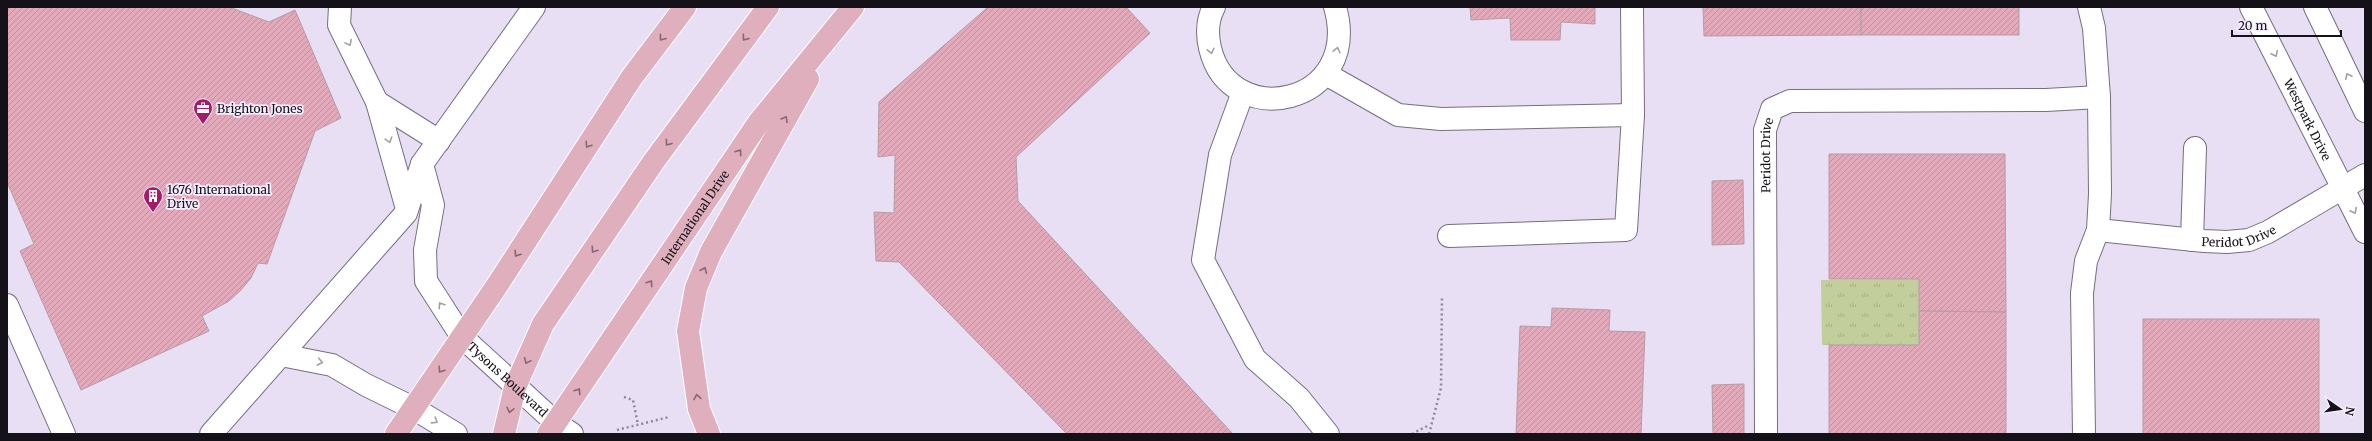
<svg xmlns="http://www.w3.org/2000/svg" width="2372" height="441" viewBox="0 0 2372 441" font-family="Merriweather,serif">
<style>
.park{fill:url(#park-tufts)}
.building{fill:url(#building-hatch);stroke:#b59ca3}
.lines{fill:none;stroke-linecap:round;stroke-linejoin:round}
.minor-casing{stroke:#776e81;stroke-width:24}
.major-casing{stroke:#fff;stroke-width:24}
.path{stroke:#8e8796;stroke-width:2.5;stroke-dasharray:2 3;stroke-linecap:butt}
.minor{stroke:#fff;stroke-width:22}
.major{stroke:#dfafbe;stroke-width:22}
.oneway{stroke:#846873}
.oneway2{stroke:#a1a0a3}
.labels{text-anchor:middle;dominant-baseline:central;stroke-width:3.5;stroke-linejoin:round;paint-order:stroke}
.poi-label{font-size:12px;fill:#141118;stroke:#f5edfe;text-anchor:start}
.street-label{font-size:12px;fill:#141118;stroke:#f5edfe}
</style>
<defs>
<pattern id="park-tufts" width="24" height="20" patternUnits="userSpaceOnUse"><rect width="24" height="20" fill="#c2ce9c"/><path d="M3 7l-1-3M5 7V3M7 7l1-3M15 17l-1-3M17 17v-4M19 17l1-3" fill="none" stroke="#a6b086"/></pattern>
<pattern id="building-hatch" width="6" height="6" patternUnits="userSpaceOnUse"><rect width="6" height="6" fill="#e2a9ba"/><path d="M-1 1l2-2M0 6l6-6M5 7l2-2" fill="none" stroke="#c1909f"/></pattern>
</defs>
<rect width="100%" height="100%" fill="#e9dff4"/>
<path class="park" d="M1919 279V345H1822L1821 280Z"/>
<g class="building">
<path d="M7 7H229L269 22 295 10 341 118 315 131 267 264 258 263 251 278 240 291 229 301 202 316 209 331 81 390 20 251 34 244 7 182Z"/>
<path d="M988 7H1126L1150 33 1016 157 1018 201 1232 433 1230 434H1067L899 262 876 261 874 212 894 213 895 155 878 157 879 102Z"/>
<path d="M1470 7H1595V24L1561 22 1560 40H1511L1510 18 1471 20Z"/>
<path d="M1703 7H1861V35L1704 36Z"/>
<rect x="1861" y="7" width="158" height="28"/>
<path d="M1829 154H2005L2006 312 1919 311V279H1829Z"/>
<path d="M1743 180 1744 244 1712 245V181Z"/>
<path d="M1552 308 1610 310 1609 331 1645 332 1641 434H1516L1520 326 1551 327Z"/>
<path d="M1919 311 2006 312V434H1829V345H1919Z"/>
<rect x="2143" y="319" width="176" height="115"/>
<path d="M1744 384V434H1713L1712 385Z"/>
</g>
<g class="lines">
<defs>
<g id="minor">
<path d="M340 7 339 25 377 102 407 209"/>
<path d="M1214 7C1207 20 1207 35 1210 48 1230 133 1363 105 1335 7"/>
<path id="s1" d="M2251 7 2365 232"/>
<path d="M2315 7 2365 111"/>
<path d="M1326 74 1398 115 1441 119 1633 115"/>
<path d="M1243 92 1220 155 1203 260 1255 359 1299 398 1328 434"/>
<path d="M377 102 439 141"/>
<path id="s2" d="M422 164 433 205 425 250 426 281 462 337 556 423 572 434"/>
<path id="s3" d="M2098 230 2204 241 2227 242 2249 240 2268 232 2365 175"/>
<path d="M1449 236 1626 230 1633 115 1632 7"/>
<path d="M2192 240 2195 148"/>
<path d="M7 305 64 434"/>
<path d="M281 355 332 365 366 385 415 409 456 434"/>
<path d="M211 434 406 213 422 164 534 7"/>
<path id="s4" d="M1766 434 1765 130 1772 109 1790 101 2046 100 2099 97"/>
<path d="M2084 434 2082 293 2086 261 2098 230 2100 194 2099 97 2094 28 2089 7"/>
</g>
<g id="major">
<path d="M396 434 498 284 632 77 685 7"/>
<path d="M504 434 515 387 543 324 654 161 768 7"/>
<path id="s5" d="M548 434 759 122 853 7"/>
<path d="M709 434 699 409 688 331 696 288 711 252 808 79"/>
</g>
</defs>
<use href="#minor" class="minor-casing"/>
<use href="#major" class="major-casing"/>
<g class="path">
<path d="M624 397 633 400 638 425"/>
<path d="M617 430 669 417"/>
<path d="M1412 434 1429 425"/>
<path d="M1429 434 1441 388 1442 296"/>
</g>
<use href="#minor" class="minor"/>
<use href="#major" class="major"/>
</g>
<defs><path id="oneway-chevron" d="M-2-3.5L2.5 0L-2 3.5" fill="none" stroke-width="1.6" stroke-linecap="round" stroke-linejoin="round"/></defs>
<g class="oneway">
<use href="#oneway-chevron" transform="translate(662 38) rotate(127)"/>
<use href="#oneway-chevron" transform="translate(745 38) rotate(126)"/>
<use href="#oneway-chevron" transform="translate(785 119) rotate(-60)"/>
<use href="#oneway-chevron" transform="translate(668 143) rotate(126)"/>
<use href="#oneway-chevron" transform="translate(588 145) rotate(123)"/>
<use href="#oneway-chevron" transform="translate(739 152) rotate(-56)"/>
<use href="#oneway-chevron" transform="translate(594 250) rotate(124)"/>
<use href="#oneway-chevron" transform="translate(517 254) rotate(123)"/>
<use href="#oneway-chevron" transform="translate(704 270) rotate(-67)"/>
<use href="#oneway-chevron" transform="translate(650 283) rotate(-56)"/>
<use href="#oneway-chevron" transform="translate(527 361) rotate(114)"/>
<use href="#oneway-chevron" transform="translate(441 370) rotate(124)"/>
<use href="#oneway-chevron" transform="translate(578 391) rotate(-56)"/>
<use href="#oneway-chevron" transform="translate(697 397) rotate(-100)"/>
<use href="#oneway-chevron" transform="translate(510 410) rotate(103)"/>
</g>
<g class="oneway2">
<use href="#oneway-chevron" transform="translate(349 43) rotate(62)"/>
<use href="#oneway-chevron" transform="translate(1337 50) rotate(-77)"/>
<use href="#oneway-chevron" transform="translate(1211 51) rotate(77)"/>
<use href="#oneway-chevron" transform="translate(2275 54) rotate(64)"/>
<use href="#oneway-chevron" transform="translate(2348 76) rotate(-116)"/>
<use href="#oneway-chevron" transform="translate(389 140) rotate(73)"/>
<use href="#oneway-chevron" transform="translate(2354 211) rotate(63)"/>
<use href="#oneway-chevron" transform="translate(441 305) rotate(-123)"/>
<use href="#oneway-chevron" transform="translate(320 362) rotate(11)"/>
<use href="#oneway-chevron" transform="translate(435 421) rotate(32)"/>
</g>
<defs>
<symbol id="office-pin" viewBox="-11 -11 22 30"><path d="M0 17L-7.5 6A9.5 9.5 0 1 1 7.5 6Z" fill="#a11c6a" stroke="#f5edfe"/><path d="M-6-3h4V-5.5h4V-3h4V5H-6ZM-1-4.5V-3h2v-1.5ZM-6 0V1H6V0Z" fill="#fff"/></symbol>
<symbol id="building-pin" viewBox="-11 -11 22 30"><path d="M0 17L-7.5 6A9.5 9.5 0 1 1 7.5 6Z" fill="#a11c6a" stroke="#f5edfe"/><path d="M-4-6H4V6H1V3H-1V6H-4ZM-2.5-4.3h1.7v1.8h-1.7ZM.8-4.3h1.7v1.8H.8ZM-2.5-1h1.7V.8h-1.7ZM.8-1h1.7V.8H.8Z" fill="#fff"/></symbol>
</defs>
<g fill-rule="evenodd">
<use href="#office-pin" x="192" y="97" width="22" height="30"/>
<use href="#building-pin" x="142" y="185" width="22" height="30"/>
</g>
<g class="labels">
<g class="poi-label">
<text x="217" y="108">Brighton Jones</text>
<text x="167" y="189">1676 International<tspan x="167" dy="14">Drive</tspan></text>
</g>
<g class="street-label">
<text stroke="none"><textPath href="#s1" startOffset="126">Westpark Drive</textPath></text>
<text stroke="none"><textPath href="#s4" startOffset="279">Peridot Drive</textPath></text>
<text stroke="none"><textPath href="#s5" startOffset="262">International Drive</textPath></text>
<text stroke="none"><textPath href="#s3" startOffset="142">Peridot Drive</textPath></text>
<text stroke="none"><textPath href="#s2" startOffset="248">Tysons Boulevard</textPath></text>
</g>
</g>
<rect width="2372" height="441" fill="none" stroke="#141118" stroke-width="16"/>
<g transform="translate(2340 409) rotate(103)" stroke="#f5edfe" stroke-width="3" paint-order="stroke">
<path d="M0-3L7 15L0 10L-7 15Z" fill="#141118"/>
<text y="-6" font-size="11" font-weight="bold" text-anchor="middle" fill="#141118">N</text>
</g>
<path d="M2232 30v6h109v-6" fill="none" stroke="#141118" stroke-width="2"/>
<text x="2238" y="30" font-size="12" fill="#141118" stroke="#f5edfe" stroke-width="3" paint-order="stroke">20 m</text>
</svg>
